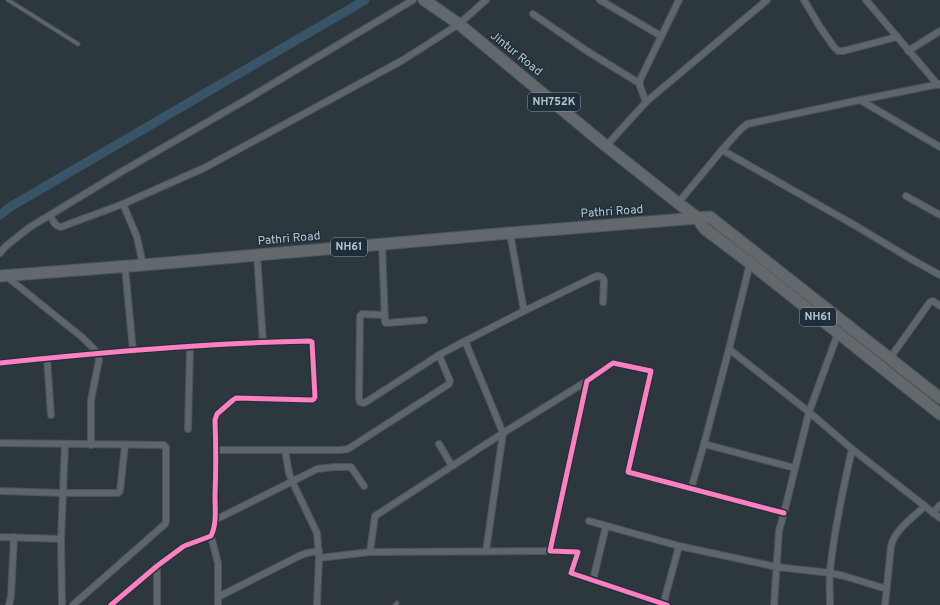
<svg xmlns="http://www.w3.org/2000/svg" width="940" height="605" viewBox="0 0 940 605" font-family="Overpass,sans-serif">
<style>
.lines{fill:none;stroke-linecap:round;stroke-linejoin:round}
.canal{stroke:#385568;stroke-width:9}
.service-casing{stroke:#4c5358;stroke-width:5}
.minor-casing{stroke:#4c5358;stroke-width:8}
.trunk-casing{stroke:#4d565c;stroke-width:13}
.service{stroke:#5e666b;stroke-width:3}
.minor{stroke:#5e666b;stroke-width:6}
.trunk{stroke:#62686c;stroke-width:11}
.cycleway-casing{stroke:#1f2f3a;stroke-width:8}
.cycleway{stroke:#ff80c0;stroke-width:5}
.labels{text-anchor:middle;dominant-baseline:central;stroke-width:3;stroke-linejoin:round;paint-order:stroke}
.shield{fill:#1f2f3a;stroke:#8a97a2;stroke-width:1}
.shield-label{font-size:11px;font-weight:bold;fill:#b8c4ce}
.street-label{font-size:12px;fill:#b8c4ce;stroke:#1f2f3a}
</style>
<rect width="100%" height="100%" fill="#2d383e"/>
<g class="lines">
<path class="canal" d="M0 215 10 207 365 0"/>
<defs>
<g id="service">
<path d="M8 0 78 44"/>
<path d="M395 605 397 603"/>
</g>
<g id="minor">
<path d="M600 0 661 36"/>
<path d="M804 0 820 27 834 47 838 51H843L897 37"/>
<path d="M866 0 938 85"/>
<path d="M533 14 587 51 639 83"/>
<path d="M908 51 940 31"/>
<path d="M860 100 940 147"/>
<path d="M646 102 640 86V80L679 0"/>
<path d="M606 146 646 102 767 0"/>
<path d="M722 150 856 226 911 259 940 275"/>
<path d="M906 196 940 215"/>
<path d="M678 203 722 150 739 131 747 124 860 100 940 84"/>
<path d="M123 204 137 237 143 265"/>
<path d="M50 215C53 220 54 226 61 227L123 204 204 168 228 155 403 60 428 44 459 24 486 0"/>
<path d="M510 233 524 311 465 341 503 433 587 381"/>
<path d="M382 244 385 322 386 323 424 320"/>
<path d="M0 253 6 246 30 227 50 215 121 172 249 98 413 0"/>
<path d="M257 255 263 342"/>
<path d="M750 263 729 349 809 412 852 449 940 518"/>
<path d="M125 267 133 351"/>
<path d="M6 276 83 338 98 353 99 360 91 400V445"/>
<path d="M524 311 590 279 597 276 602 277 604 280 603 302"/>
<path d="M384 315 362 314 360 316 359 398 360 402 364 403 366 402 439 355 465 341"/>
<path d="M47 358 51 415"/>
<path d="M890 358 930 302 933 301 940 306"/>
<path d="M0 363C103 352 206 343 310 341L312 342 315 397 314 399 312 400 236 398 233 400 217 414 215 420C216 446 216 470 215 496 215 508 217 524 211 536L184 546 157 566 111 605"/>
<path d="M188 429 190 347"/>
<path d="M0 443 164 445 166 447V522L165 524 73 605"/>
<path d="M439 444 452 466"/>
<path d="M704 444 795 468"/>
<path d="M216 450H340L348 449 449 384 450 381 439 355"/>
<path d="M285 450 289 473 292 481 317 533 319 558"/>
<path d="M691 489 704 444 729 349"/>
<path d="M0 491 63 493H118L120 491 125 445"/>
<path d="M933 513 940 505"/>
<path d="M215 520 317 469 334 467H351L364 486"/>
<path d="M589 521 679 546 777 567 830 573 844 576 887 589"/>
<path d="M211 536 218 563V605"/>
<path d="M0 537 61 539"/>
<path d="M486 551 503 433"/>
<path d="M370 552 550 551"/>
<path d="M157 566V605"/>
<path d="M593 580 606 526"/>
<path d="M218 597 299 556 307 553 319 551"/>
<path d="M9 605 11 596 14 537"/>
<path d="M62 605 61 539 65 444"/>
<path d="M317 605 319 558 370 552 375 516 503 433"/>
<path d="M663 605 679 546"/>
<path d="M667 605 571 573 578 552 550 551 587 381 613 363 651 371 628 472 784 513"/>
<path d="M774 605 779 531 784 513 809 412 838 333"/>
<path d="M830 605C830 594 829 582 830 571 834 530 843 489 852 449"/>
<path d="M885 605 891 546C895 529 913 518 925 506"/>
</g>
<g id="trunk">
<path d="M424 0 459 24 606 146 678 203 699 219 701 224 705 229 750 263 940 414"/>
<path d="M0 276 143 265 510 233 710 217 940 398"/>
</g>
</defs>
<use href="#service" class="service-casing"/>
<use href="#minor" class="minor-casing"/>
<use href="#trunk" class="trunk-casing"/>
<use href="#service" class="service"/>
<use href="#minor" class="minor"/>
<use href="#trunk" class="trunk"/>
<defs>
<g id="cycleway">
<path d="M0 363C103 352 206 343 310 341L312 342 315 397 314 399 312 400 236 398 233 400 217 414 215 420C216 446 216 470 215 496 215 508 217 524 211 536L184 546 157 566 111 605"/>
<path d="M667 605 571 573 578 552 550 551 587 381 613 363 651 371 628 472 784 513"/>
</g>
</defs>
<use href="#cycleway" class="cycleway-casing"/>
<use href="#cycleway" class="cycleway"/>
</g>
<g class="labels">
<g class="shield">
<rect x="528" y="93" width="52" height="18" rx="3"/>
<rect x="331" y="238" width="36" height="18" rx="3"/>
<rect x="800" y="308" width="36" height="18" rx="3"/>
</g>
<g class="shield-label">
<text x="554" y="102">NH752K</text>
<text x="349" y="247">NH61</text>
<text x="818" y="317">NH61</text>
</g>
<g class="street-label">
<text transform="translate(516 54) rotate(39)">Jintur Road</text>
<text transform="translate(612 212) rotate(-4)">Pathri Road</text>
<text transform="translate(289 239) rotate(-5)">Pathri Road</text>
</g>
</g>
</svg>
